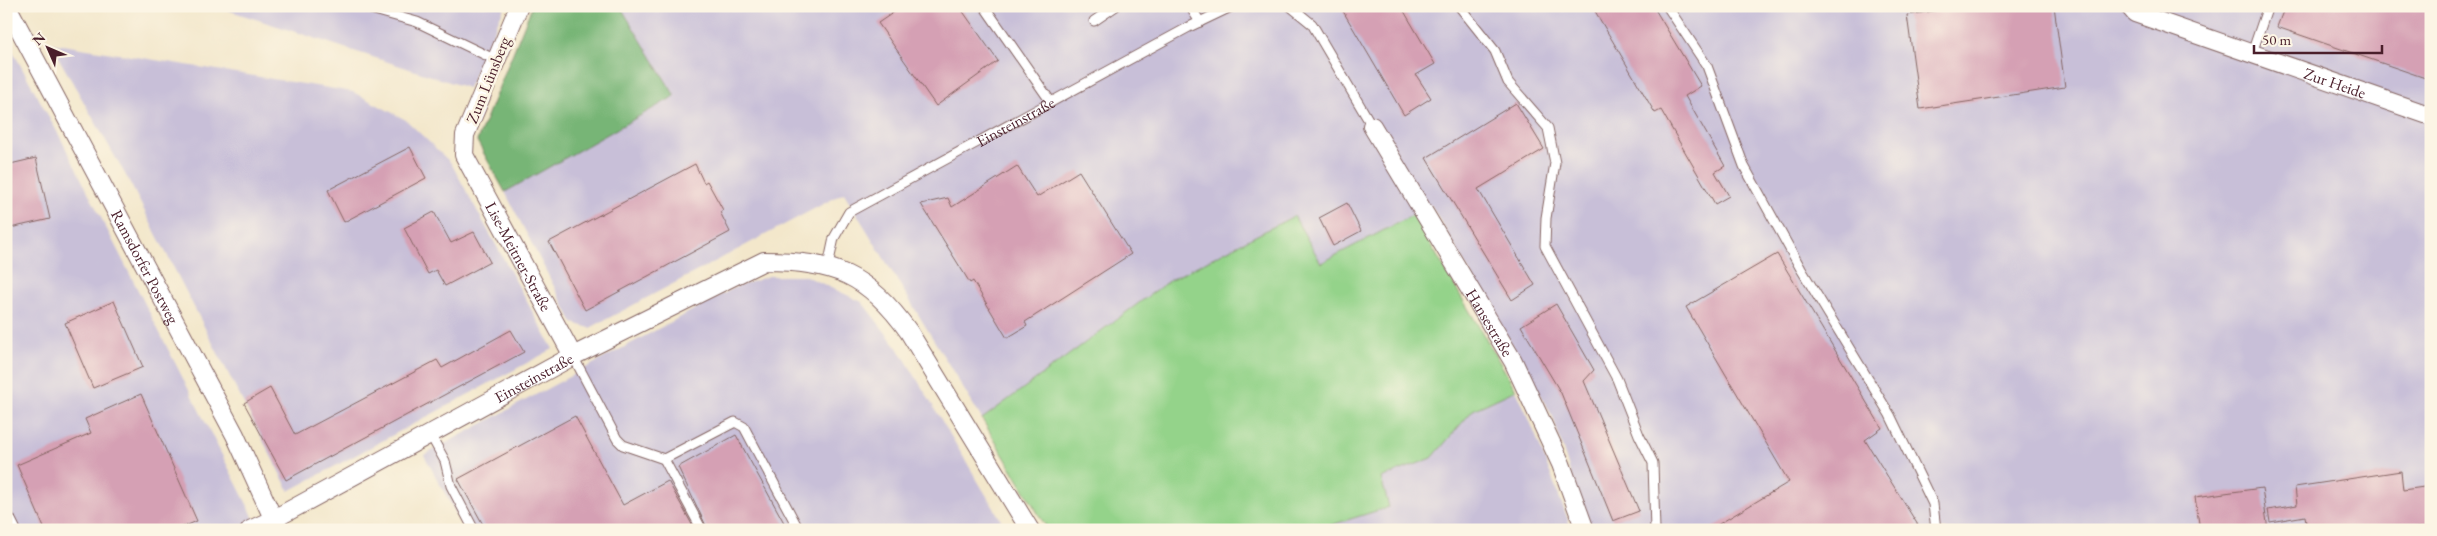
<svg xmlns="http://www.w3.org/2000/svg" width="2437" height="536" viewBox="0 0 2437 536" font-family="'EB Garamond',serif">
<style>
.industrial{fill:#c8bfd8}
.green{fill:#94d38a;stroke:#6f795a}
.forest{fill:#77b576;stroke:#606a50}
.building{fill:#d5a0b4}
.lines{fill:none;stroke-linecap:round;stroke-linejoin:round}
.service-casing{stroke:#856563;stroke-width:11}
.minor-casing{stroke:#856563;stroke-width:20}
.service{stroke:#fff;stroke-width:9}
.minor{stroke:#fff;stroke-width:18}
.labels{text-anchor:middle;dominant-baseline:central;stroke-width:5;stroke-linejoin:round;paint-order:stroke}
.street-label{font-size:16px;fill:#4a1f2b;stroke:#fcf5e5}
</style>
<rect width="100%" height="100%" fill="#fcf5e5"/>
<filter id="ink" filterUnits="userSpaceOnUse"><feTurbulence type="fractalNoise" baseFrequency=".02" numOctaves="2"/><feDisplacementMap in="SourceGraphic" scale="10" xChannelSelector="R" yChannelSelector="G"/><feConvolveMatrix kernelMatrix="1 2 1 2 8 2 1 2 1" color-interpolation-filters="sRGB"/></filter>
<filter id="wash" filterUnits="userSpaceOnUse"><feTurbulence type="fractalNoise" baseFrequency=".0096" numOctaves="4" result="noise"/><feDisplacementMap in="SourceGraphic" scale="20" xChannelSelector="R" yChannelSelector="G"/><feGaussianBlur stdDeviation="1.12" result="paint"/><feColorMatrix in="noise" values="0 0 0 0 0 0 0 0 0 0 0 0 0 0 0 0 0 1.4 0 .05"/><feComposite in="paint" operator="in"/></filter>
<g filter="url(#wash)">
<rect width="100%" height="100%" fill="#f3e7cb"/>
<g class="industrial">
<path d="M215 6H505L468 88Z"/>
<path d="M620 6H2431V530H1588L1553 417 1431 205 1321 263 1293 216 1170 280 982 419 844 193 590 328 573 323 505 192 675 96Z"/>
<path d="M6 39 60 137 251 512 258 530H6Z"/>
<path d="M50 43 353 92 406 120 451 163 553 349 289 491 129 181Z"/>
<path d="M769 276H806L862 302 902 354 1007 530H465L424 455 736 287Z"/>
<path d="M1516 390 1532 426 1572 530H1315L1389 507 1381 478 1432 458 1473 410Z"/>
</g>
<path class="green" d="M1413 215 1516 390 1473 410 1432 458 1381 478 1389 507 1315 530H1048L982 419 1170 280 1294 216 1321 263Z"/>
<path class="forest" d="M532 6H620L675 96 505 192 477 141Z"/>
<g id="blocks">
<g class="building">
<path d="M903 6H959L998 61 936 106 878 23Z"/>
<path d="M1340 6H1401L1435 64 1416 75 1431 98 1404 115Z"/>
<path d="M1592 6H1653L1701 86 1685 96 1725 166 1715 172 1729 196 1715 204 1661 110 1655 113Z"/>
<path d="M1966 6H2054L2065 87 1920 109 1907 15Z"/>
<path d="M2285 6H2431V80L2277 27Z"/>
<path d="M1516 103 1544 149 1478 189 1535 285 1512 300 1426 158Z"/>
<path d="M410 147 426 178 344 222 328 190Z"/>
<path d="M36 158 50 219 6 229V165Z"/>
<path d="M695 164 704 183 707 181 723 210 720 212 730 232 585 310 549 242Z"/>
<path d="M1017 166 1037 197 1079 171 1131 254 1025 322 1027 326 1007 338 973 281 970 283 921 204 948 198 952 207Z"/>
<path d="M1347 203 1361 231 1333 246 1319 218Z"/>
<path d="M434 212 451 243 474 232 490 262 445 286 436 270 428 274 404 228Z"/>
<path d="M1777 254 1882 428 1865 440 1921 530H1709L1789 482 1686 307Z"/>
<path d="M114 301 143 367 93 388 65 323Z"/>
<path d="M1556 304 1594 370 1584 381 1639 511 1613 521 1561 393 1521 326Z"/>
<path d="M511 330 524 352 286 480 244 403 270 388 295 435 437 360 442 368Z"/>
<path d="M141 394 197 521 176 530H45L17 465 91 433 85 419Z"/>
<path d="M575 416 623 505 668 481 695 530H486L458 479Z"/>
<path d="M736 435 788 530H708L678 467Z"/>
<path d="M2401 471 2403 490 2431 486V526L2404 530H2307L2305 516 2270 522 2268 510 2297 505 2295 487Z"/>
<path d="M2262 488 2268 530H2200L2195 497Z"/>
</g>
</g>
</g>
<g filter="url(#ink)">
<use href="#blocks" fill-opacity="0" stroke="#856563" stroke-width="1"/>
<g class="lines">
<defs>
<g id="service">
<path d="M360 6 417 22 496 60"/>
<path d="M984 6 1051 102"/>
<path d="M1190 6 1200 22"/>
<path d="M1290 6 1312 24 1372 126"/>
<path d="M1459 6 1495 51 1508 82 1548 128 1555 163 1546 218 1545 246 1617 379 1639 435 1653 463 1655 530"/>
<path d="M1667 6 1707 66 1744 166 1801 269 1890 415 1933 504 1936 530"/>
<path d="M1094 21 1116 6"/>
<path d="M2252 53 2268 6"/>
<path id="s1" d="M828 266 834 238 849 212 1189 27 1233 6"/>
<path d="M573 356 617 439 623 445 664 459"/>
<path d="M430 434 445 461 451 486 474 530"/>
<path d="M702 530 664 459 735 422 744 427 799 530"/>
</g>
<g id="minor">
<path id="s2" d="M7 6 235 435 278 529"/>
<path id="s3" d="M519 6 465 135 464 155 573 356"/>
<path id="s4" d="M2129 6 2135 13 2431 116"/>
<path id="s5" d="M1372 126 1513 361 1561 464 1585 530"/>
<path d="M6 520 11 530"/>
<path id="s6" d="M250 530 274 519 573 356 764 261C833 261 868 274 909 332L1030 530"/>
</g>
</defs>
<use href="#service" class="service-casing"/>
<use href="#minor" class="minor-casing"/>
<use href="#service" class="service"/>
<use href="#minor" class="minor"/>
</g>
</g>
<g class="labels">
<g class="street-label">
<text transform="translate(488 80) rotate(-68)">Zum Lünsberg</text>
<text stroke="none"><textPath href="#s4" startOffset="221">Zur Heide</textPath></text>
<text stroke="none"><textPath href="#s1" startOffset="248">Einsteinstraße</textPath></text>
<text stroke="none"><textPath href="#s3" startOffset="275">Lise-Meitner-Straße</textPath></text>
<text stroke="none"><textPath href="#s2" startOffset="295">Ramsdorfer Postweg</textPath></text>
<text stroke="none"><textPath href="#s5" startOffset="229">Hansestraße</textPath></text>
<text stroke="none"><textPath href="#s6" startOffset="322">Einsteinstraße</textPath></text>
</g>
</g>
<rect width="2437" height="536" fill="none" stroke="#fcf5e5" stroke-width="25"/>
<g transform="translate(48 48) rotate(315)" stroke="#fcf5e5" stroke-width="4" paint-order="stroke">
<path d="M0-4L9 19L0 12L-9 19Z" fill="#4a1f2b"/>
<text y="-8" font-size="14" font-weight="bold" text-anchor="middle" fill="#4a1f2b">N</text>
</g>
<path d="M2254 45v8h128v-8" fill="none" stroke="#4a1f2b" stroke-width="2.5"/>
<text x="2262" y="45" font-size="15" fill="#4a1f2b" stroke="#fcf5e5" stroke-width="4" paint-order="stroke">50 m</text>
</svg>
